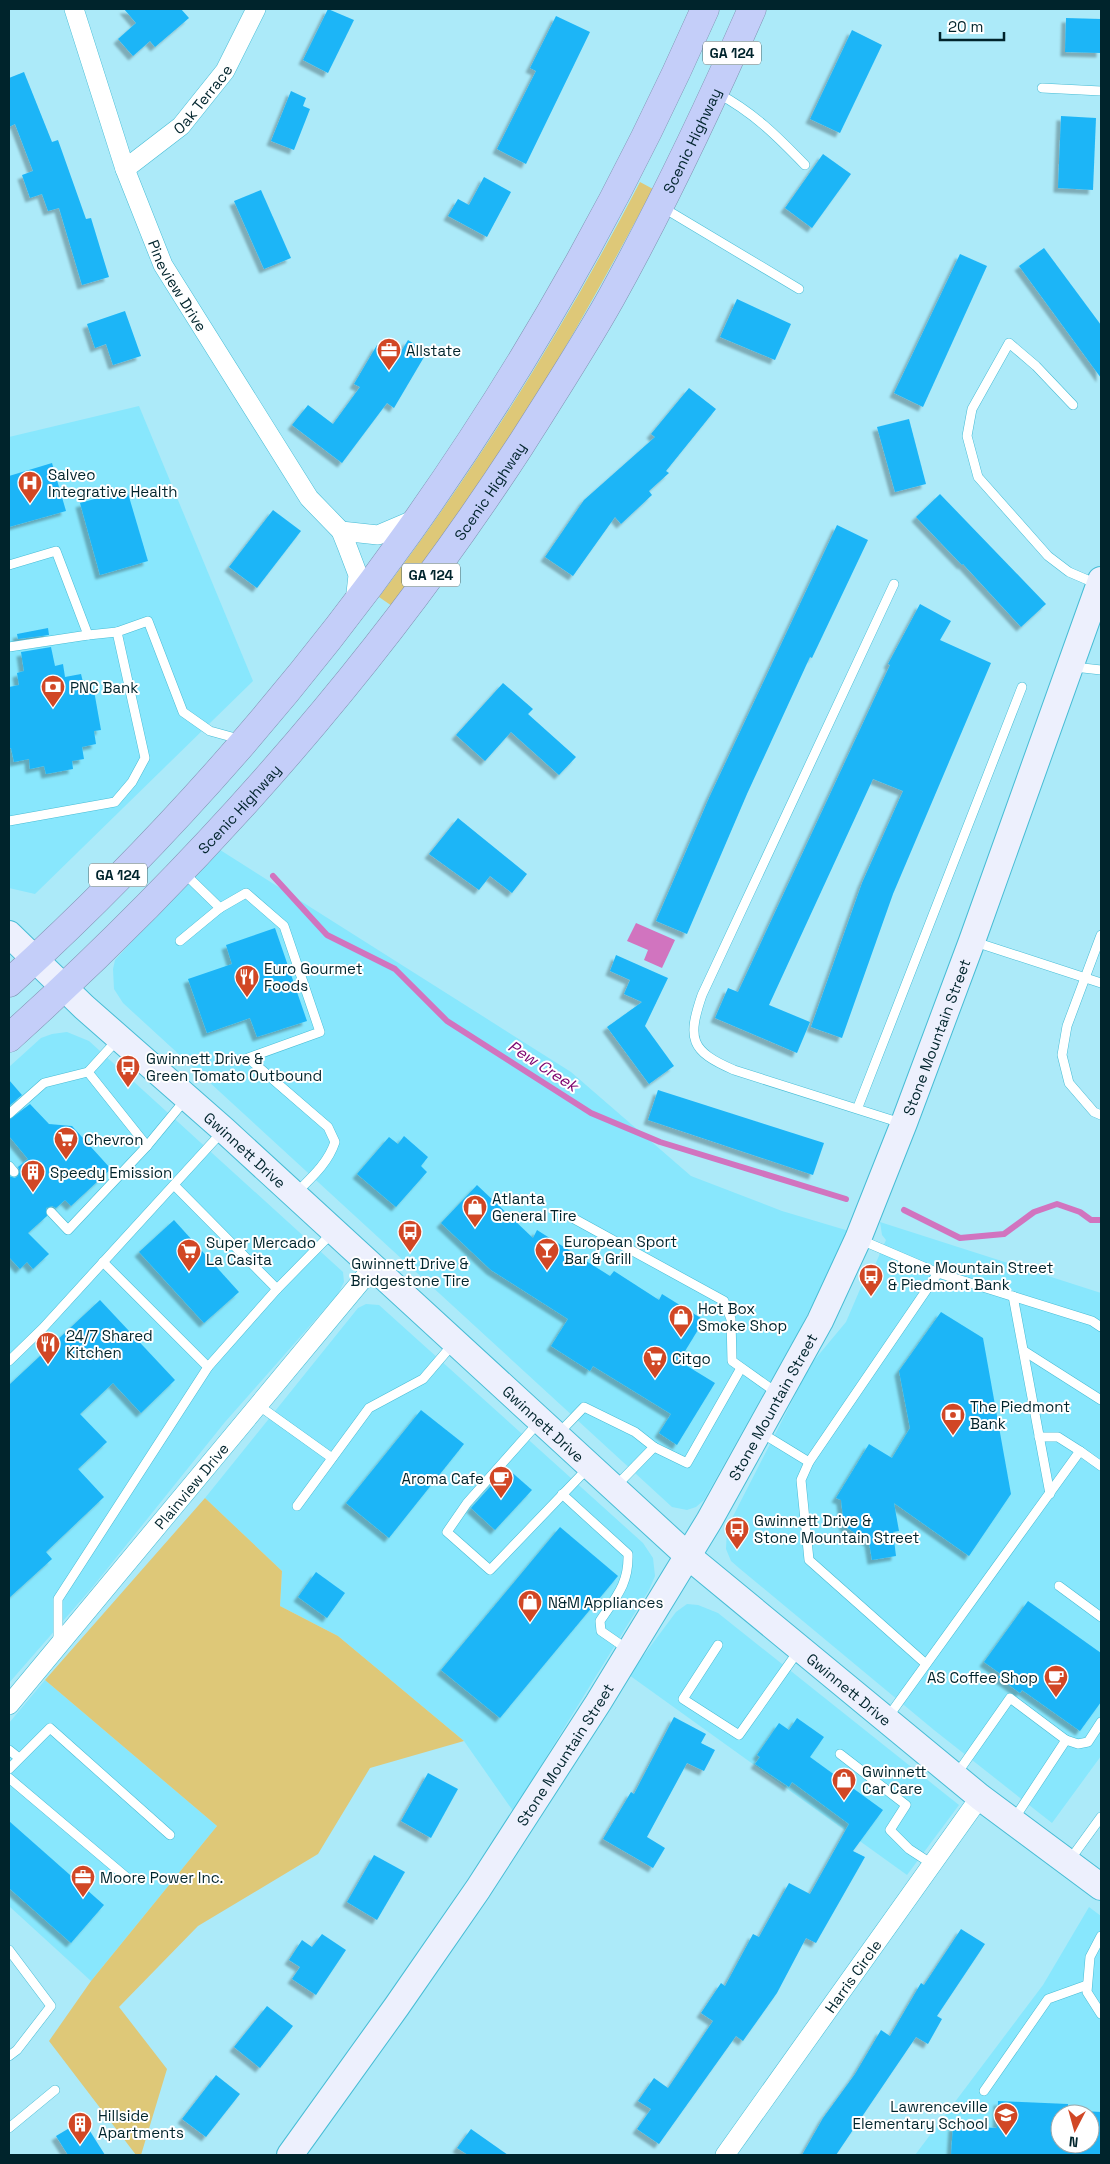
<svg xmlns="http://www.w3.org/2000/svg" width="1110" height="2164" viewBox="0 0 1110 2164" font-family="'Space Grotesk',sans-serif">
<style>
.built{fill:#88e7fd;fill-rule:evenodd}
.green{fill:#dec878}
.water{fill:#d174bf}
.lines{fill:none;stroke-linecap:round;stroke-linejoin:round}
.stream{stroke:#d174bf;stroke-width:6}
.building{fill:#1db5f7;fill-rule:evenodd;filter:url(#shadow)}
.lane-casing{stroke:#47bcd5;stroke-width:10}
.street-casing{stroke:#47bcd5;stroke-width:20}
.secondary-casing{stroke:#47bcd5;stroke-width:28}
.highway-casing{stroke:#7f92b1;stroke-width:29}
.lane{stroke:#fff;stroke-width:9}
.street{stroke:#fff;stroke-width:19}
.secondary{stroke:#edf0fd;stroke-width:26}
.highway{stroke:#c4cef9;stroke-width:28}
.labels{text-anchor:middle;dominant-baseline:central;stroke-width:4;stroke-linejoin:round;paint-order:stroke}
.shield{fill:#fff;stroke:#4c666b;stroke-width:1}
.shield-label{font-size:14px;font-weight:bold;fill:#00242c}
.street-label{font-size:15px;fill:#00242c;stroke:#fff}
.poi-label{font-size:15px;fill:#00242c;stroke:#fff;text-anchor:start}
.water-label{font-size:16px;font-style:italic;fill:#7d046f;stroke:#fff}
</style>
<defs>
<filter id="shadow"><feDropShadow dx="-4.5" dy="4.5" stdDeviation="1" flood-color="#0004"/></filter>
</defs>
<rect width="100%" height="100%" fill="#aceaf9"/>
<g class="built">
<path d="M139 406 253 681 35 894 9 888V437Z"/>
<path d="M217 848 571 1072 691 1176 782 1211 849 1231 801 1327 704 1500 696 1507 687 1510 672 1507 123 1003 114 989 113 969 115 960Z"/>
<path d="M67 1032 89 1041 343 1272 344 1282 338 1294 225 1422 91 1589 9 1683V1067L41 1038 52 1034Z"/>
<path d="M880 1222 1101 1293V1756L1052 1823 934 1730 739 1568 731 1561 726 1549 727 1528 811 1364 846 1322 861 1287 871 1274 886 1240 882 1235Z"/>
<path d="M366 1304 379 1305 643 1543 653 1558 655 1576 649 1590 513 1811 464 1741 338 1636 280 1606 282 1571 205 1498 358 1308Z"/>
<path d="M687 1604 698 1605 718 1613 959 1805 907 1875 629 1675 676 1612Z"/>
<path d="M45 1680 217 1826 91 1981 9 1906V1723Z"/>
<path d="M1089 1907 1101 1916V2155H915L1043 1985ZM1060 2114H1090V2144H1060Z"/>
</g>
<g class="green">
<path d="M640 182 653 189C614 261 575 333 532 403 489 473 440 539 392 606L379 597C478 466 564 328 640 182Z"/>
<path d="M205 1498 282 1571 280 1606 338 1636 464 1741 370 1768 318 1854 198 1926 119 2007 167 2069 141 2155H136L49 2041 91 1981 217 1826 45 1680Z"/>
</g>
<path class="water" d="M636 923 675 940 662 968 644 960 648 950 627 941Z"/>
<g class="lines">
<g class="stream">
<path d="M273 876 327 935 395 969 447 1021 591 1113 660 1142 846 1199"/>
<path d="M904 1210 960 1238 1004 1234 1034 1212 1057 1204 1080 1212 1091 1220H1101"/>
</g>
</g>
<g class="building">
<path d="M124 9H181L189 18 155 47 150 41 133 56 118 39 136 23Z"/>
<path d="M328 9 354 20 328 73 303 60Z"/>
<path d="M556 16 590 32 526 164 497 149 536 71 530 68Z"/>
<path d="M1066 18 1101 19V53L1065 52Z"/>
<path d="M852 30 882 45 840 133 810 119Z"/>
<path d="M24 72 52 142 58 140 86 219 91 218 109 277 82 285 59 208 48 211 42 194 30 198 22 175 33 171 15 124 9 127V78Z"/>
<path d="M291 91 306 98 303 106 310 109 294 150 271 141Z"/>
<path d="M1061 116 1096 118 1093 190 1058 188Z"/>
<path d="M823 154 851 174 812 228 785 208Z"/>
<path d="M484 177 511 192 487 237 448 216 458 199 469 205Z"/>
<path d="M261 190 291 258 264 269 234 201Z"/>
<path d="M1044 248 1101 325V378L1019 266Z"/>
<path d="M960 254 987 266 923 407 894 393Z"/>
<path d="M737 299 791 324 775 360 720 337Z"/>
<path d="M125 311 141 356 113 365 106 344 95 348 87 324Z"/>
<path d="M408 340 427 352 394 408 387 403 342 463 292 425 308 405 333 424 360 387 354 384 377 345 397 358Z"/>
<path d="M689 388 716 409 666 471 669 473 649 491 652 495 621 524 615 517 573 576 545 557 584 500 655 437 651 434Z"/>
<path d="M909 419 926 484 895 492 877 427Z"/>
<path d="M52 463 66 511 9 527V476Z"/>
<path d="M127 490 148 561 100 575 80 503Z"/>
<path d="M940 494 1046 604 1021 627 963 564 962 565 916 517Z"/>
<path d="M273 510 301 531 257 588 229 567Z"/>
<path d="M837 525 868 540 812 658 810 657 747 794 687 934 656 921 709 798Z"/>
<path d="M920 604 951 621 940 640 991 663 893 894 842 1038 811 1027 862 883 903 791 873 779 769 1005 810 1022 797 1053 715 1018 728 988 738 992 890 665 888 664Z"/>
<path d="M48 628 49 635 18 639 17 634Z"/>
<path d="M51 647 55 666 63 664 65 677 81 674 84 686 93 685 101 730 94 731 96 744 82 747 84 759 72 761 73 769 46 774 44 766 30 769 29 759 14 762 11 748 9 749V687L19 685 17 673 24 671 21 652Z"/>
<path d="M503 683 533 709 528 714 576 757 559 775 511 732 485 761 456 735Z"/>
<path d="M458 818 527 874 512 893 490 876 479 890 429 854Z"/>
<path d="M275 928 307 1021 257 1037 250 1018 207 1033 188 979 232 964 226 945Z"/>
<path d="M616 955 668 978 645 1026 674 1066 649 1084 607 1027 642 1002 624 994 630 980 610 971Z"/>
<path d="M9 1080 22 1095 9 1106Z"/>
<path d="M658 1090 824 1143 813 1175 648 1120Z"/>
<path d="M30 1104 49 1124 72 1126 111 1169 71 1206 65 1200 56 1208 52 1206 46 1208 47 1216 28 1233 49 1254 33 1269 27 1262 20 1269 9 1257V1176L15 1178 18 1176 20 1171 18 1167 28 1159 9 1136V1120Z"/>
<path d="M404 1136 428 1157 421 1166 427 1172 396 1207 357 1174 389 1137 398 1144Z"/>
<path d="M477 1185 533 1238 537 1230 610 1276 614 1271 659 1300 662 1294 704 1320 679 1361 715 1383 677 1445 659 1433 671 1414 593 1366 590 1371 551 1346 568 1319 491 1270 441 1223Z"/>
<path d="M174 1220 239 1292 204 1323 139 1252Z"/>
<path d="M100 1300 175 1380 141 1413 113 1383 80 1414 107 1442 78 1469 104 1497 46 1552 52 1559 9 1598V1385Z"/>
<path d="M941 1312 983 1338 1011 1494 969 1556 894 1503 899 1531 893 1532 896 1556 872 1560 869 1542 844 1526 841 1500 836 1498 869 1444 892 1458 910 1428 899 1371Z"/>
<path d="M421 1410 464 1444 389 1538 346 1503Z"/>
<path d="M507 1468 532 1490 495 1530 471 1508Z"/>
<path d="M560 1527 618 1576 500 1718 441 1670Z"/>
<path d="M316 1572 345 1593 327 1618 298 1597Z"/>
<path d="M1028 1601 1101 1653V1702L1080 1731 1022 1690 1020 1693 998 1677 1001 1674 984 1662Z"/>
<path d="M674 1717 706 1734 701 1743 715 1750 704 1771 687 1763 647 1837 665 1848 653 1868 603 1839 631 1792 634 1794Z"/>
<path d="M797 1718 824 1737 810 1757 883 1810 853 1851 865 1857 816 1943 806 1938 777 1993 743 2041 736 2036 659 2144 637 2129 651 2109 638 2101 654 2078 668 2088 713 2021 701 2013 721 1983 725 1986 753 1934 759 1937 789 1883 810 1894 849 1824 792 1782 789 1787 755 1764 760 1757 757 1755 779 1723 789 1730Z"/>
<path d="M428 1773 458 1789 431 1838 401 1821Z"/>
<path d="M9 1821 104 1905 71 1943 9 1888Z"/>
<path d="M374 1855 405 1872 377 1920 347 1902Z"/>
<path d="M961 1929 985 1944 937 2016 942 2019 928 2044 916 2037 836 2155H802L823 2118 855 2074 881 2030 890 2036 921 1983 924 1985Z"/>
<path d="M322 1934 346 1950 316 1995 292 1979 300 1967 289 1960 302 1940 312 1947Z"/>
<path d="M267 2006 293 2026 260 2068 234 2047Z"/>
<path d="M216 2075 240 2094 206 2137 182 2119Z"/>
<path d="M998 2101 1068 2104V2110L1101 2112V2155H951L953 2126 997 2128ZM1060 2114H1090V2144H1060Z"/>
<path d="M83 2120 105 2155H68L56 2136Z"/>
<path d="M471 2129 508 2155H468L457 2148Z"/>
</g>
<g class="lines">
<defs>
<g id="lane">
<path d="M1042 88 1101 91"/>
<path d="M717 93C753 112 777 136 805 165"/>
<path d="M662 207 799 289"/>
<path d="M1073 405 1036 366 1009 343 972 409 967 436 978 477 1048 556 1069 572 1097 584"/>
<path d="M9 565 56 551 88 635 117 632"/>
<path d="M894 584 702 995C687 1039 690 1051 734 1070L901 1123"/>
<path d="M9 647 88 635"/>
<path d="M1074 667 1101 670"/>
<path d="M9 821 115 802 132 782 145 758 117 632 148 621 183 712 210 731 239 739"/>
<path d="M183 872 220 908 246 893 284 926 320 1032 248 1058 328 1127 335 1142C328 1163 312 1177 296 1193"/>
<path d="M1101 935 1067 1026 1062 1055 1069 1083 1094 1112 1101 1115"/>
<path d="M180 941 220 908"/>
<path d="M975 942 1101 983"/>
<path d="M88 1072 147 1146"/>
<path d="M858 1107 1022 687"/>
<path d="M9 1114 44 1083 88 1072 118 1039"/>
<path d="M9 1166 14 1172"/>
<path d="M174 1185 277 1289 333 1232"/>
<path d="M51 1212 68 1230 147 1146 185 1100"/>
<path d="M569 1216 724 1301 731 1319 732 1361 777 1393"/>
<path d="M861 1240 938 1273 1092 1321 1101 1327"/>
<path d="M103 1262 208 1367 277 1289"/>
<path d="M1013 1296 1050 1494"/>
<path d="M1024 1351 1101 1400"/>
<path d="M9 1361 43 1328 222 1132"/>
<path d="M258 1405 332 1458"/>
<path d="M538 1423 467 1503 447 1532 490 1570 588 1468"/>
<path d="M760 1432 809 1462"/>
<path d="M558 1434 584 1407 635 1432 654 1447"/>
<path d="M1039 1437H1058L1080 1451"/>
<path d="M615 1487 654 1447 687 1463 741 1368"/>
<path d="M562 1494 628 1554C629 1584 616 1597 600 1621L601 1631 627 1649"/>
<path d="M297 1506 369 1408 423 1379 453 1344"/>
<path d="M1059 1586 1101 1617"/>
<path d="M58 1642V1599L208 1367"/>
<path d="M718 1645 683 1699 739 1735 799 1650"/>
<path d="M926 1664 809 1560 801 1480 809 1462 938 1273"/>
<path d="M888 1717 1080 1451 1101 1466"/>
<path d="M1066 1740 1078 1744 1088 1742 1101 1722"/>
<path d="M9 1750 19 1758"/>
<path d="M840 1754 906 1805 890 1830 909 1849 932 1864"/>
<path d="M9 1769 50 1728 170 1835"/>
<path d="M956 1775 1010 1698 1066 1740 1014 1819"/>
<path d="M9 1778 125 1876"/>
<path d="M1069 1861 1101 1817"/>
<path d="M1101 1936 1090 1957 1087 1992 1101 2014"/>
<path d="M9 1950 51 2006 17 2050 9 2056"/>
<path d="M984 2091 1048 1999 1087 1985"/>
<path d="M9 2128 55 2090"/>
</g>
<g id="street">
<path id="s1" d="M74 9 125 169 163 265 309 498 341 531 347 546 358 575 355 602"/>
<path id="s2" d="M125 169 181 126 225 71 256 9"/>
<path d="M341 531 378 535 418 518"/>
<path id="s3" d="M9 1705 373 1267"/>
<path id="s4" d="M725 2155 980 1797"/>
</g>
<g id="secondary">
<path id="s5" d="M9 934 84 1007 224 1130 688 1556 980 1797 1101 1887"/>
<path id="s6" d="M290 2155 397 2006 478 1889 598 1703 709 1521 820 1321 858 1239 904 1123 972 941 1101 580"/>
</g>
<g id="highway">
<path d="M9 983C309 710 542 379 705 9"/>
<path id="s7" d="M9 1038C204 862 377 666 520 446 551 397 583 348 611 298 663 204 709 107 752 9"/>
</g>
</defs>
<use href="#lane" class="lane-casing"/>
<use href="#street" class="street-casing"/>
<use href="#secondary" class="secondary-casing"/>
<use href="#highway" class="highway-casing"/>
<use href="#lane" class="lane"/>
<use href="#street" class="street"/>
<use href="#secondary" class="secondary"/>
<use href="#highway" class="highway"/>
</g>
<defs>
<symbol id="office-pin" viewBox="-11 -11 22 30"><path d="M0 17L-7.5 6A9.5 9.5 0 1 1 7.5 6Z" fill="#d14725" stroke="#fff"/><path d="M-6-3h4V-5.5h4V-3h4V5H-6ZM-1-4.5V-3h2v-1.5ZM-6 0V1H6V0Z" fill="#fff"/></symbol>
<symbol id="hospital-pin" viewBox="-11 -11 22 30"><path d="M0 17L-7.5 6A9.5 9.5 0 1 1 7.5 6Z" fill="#d14725" stroke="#fff"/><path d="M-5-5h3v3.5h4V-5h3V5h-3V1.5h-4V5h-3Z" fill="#fff"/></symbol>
<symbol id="bank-pin" viewBox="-11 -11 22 30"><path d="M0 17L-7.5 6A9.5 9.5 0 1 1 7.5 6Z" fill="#d14725" stroke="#fff"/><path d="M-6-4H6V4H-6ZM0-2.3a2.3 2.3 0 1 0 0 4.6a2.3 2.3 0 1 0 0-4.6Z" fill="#fff"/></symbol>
<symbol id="restaurant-pin" viewBox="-11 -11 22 30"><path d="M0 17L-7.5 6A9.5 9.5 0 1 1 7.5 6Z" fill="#d14725" stroke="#fff"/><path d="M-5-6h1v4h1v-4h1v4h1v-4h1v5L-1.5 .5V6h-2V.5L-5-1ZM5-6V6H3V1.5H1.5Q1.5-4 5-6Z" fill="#fff"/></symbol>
<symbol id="bus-pin" viewBox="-11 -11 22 30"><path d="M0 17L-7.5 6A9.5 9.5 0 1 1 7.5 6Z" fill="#d14725" stroke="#fff"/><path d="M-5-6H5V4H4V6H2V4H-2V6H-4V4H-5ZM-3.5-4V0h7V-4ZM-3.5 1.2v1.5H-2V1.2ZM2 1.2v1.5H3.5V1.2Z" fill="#fff"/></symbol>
<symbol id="supermarket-pin" viewBox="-11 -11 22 30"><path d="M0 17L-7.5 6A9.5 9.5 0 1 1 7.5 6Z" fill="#d14725" stroke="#fff"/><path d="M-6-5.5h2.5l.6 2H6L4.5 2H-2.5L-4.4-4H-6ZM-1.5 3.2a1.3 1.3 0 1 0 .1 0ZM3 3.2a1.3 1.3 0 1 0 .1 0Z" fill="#fff"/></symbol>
<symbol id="building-pin" viewBox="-11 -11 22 30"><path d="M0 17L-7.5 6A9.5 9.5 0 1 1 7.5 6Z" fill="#d14725" stroke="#fff"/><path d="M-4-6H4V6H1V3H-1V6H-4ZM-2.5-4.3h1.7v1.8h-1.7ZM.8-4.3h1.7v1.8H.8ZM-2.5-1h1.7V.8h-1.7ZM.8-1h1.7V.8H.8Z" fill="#fff"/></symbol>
<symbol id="shop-pin" viewBox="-11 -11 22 30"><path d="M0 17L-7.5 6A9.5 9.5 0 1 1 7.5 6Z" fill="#d14725" stroke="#fff"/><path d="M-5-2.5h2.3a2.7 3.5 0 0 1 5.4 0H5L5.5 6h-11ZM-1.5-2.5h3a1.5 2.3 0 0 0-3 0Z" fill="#fff"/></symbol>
<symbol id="bar-pin" viewBox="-11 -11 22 30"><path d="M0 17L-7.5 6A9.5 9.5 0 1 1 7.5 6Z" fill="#d14725" stroke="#fff"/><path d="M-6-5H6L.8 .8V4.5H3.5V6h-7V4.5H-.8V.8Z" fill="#fff"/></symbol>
<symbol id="cafe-pin" viewBox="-11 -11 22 30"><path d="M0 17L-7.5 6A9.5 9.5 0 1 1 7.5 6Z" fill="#d14725" stroke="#fff"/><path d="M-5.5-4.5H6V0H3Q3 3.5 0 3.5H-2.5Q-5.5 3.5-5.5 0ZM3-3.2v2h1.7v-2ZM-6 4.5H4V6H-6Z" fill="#fff"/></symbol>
<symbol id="school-pin" viewBox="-11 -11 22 30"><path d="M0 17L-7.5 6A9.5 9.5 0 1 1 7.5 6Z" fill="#d14725" stroke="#fff"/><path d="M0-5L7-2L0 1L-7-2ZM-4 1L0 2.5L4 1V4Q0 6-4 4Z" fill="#fff"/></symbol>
</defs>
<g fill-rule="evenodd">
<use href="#office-pin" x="375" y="336" width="28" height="38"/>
<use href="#hospital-pin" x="16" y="469" width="28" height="38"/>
<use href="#bank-pin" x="39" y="673" width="28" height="38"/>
<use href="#restaurant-pin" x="233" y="963" width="28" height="38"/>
<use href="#bus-pin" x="114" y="1053" width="28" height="38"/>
<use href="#supermarket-pin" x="52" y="1125" width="28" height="38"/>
<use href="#building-pin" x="19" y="1158" width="28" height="38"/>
<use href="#shop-pin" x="461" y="1193" width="28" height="38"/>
<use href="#bus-pin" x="396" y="1218" width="28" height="38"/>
<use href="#bar-pin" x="533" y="1236" width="28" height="38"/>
<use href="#supermarket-pin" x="175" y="1237" width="28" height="38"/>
<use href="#bus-pin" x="857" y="1262" width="28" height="38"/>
<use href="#shop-pin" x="667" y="1303" width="28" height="38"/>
<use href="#restaurant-pin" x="34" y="1330" width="28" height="38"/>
<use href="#supermarket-pin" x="641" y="1344" width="28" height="38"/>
<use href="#bank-pin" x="939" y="1401" width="28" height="38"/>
<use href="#cafe-pin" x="487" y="1464" width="28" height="38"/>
<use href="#bus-pin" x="723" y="1515" width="28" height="38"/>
<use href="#shop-pin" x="516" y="1588" width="28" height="38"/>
<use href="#cafe-pin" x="1042" y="1663" width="28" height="38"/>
<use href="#shop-pin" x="830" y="1766" width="28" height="38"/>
<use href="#office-pin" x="69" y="1863" width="28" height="38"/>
<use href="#school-pin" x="992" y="2101" width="28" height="38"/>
<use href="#building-pin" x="66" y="2110" width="28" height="38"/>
</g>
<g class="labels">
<g class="shield">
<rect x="703" y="41.5" width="58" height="23" rx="4"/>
<rect x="402" y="563.5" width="58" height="23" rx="4"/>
<rect x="89" y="863.5" width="58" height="23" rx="4"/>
</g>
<g class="shield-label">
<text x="732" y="53">GA 124</text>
<text x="431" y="575">GA 124</text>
<text x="118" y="875">GA 124</text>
</g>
<g class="street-label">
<text stroke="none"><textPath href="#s2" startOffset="105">Oak Terrace</textPath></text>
<text stroke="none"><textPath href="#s7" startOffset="1135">Scenic Highway</textPath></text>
<text stroke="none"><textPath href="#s1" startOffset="296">Pineview Drive</textPath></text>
<text stroke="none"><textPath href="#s7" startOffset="730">Scenic Highway</textPath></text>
<text stroke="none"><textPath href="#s7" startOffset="325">Scenic Highway</textPath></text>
<text stroke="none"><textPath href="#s6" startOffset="1296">Stone Mountain Street</textPath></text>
<text stroke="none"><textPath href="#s5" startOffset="320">Gwinnett Drive</textPath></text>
<text stroke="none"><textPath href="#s6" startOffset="891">Stone Mountain Street</textPath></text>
<text stroke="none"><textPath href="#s5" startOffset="725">Gwinnett Drive</textPath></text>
<text stroke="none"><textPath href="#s3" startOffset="285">Plainview Drive</textPath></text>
<text stroke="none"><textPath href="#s5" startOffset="1130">Gwinnett Drive</textPath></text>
<text stroke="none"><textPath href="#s6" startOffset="486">Stone Mountain Street</textPath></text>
<text stroke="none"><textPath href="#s4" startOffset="220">Harris Circle</textPath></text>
</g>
<g class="poi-label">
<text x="406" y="350">Allstate</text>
<text x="48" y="474">Salveo<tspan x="48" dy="17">Integrative Health</tspan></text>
<text x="70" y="687">PNC Bank</text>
<text x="264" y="968">Euro Gourmet<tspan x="264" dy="17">Foods</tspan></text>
<text x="146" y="1058">Gwinnett Drive &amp;<tspan x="146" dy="17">Green Tomato Outbound</tspan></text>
<text x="84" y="1139">Chevron</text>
<text x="50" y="1172">Speedy Emission</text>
<text x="492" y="1198">Atlanta<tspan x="492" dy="17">General Tire</tspan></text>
<text x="564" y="1241">European Sport<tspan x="564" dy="17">Bar &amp; Grill</tspan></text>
<text x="206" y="1242">Super Mercado<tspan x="206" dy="17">La Casita</tspan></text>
<text x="410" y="1263" text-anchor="middle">Gwinnett Drive &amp;<tspan x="410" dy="17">Bridgestone Tire</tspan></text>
<text x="888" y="1267">Stone Mountain Street<tspan x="888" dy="17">&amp; Piedmont Bank</tspan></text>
<text x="698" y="1308">Hot Box<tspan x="698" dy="17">Smoke Shop</tspan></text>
<text x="66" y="1335">24/7 Shared<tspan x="66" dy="17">Kitchen</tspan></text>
<text x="672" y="1358">Citgo</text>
<text x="970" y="1406">The Piedmont<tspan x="970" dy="17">Bank</tspan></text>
<text x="484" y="1478" text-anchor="end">Aroma Cafe</text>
<text x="754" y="1520">Gwinnett Drive &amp;<tspan x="754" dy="17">Stone Mountain Street</tspan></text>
<text x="548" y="1602">N&amp;M Appliances</text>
<text x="1038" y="1677" text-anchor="end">AS Coffee Shop</text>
<text x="862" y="1771">Gwinnett<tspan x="862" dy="17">Car Care</tspan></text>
<text x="100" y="1877">Moore Power Inc.</text>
<text x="988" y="2106" text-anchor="end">Lawrenceville<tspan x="988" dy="17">Elementary School</tspan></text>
<text x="98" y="2115">Hillside<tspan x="98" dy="17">Apartments</tspan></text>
</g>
<g class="water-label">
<text transform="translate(543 1066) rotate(33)">Pew Creek</text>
</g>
</g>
<rect width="1110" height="2164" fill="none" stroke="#00242c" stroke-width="20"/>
<g transform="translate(1075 2129) rotate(186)"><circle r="24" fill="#ffffff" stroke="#99a7ab"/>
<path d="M0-4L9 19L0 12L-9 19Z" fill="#d14725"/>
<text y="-8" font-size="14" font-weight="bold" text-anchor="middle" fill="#00242c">N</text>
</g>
<path d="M940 32v8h64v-8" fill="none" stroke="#00242c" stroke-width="2.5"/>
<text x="948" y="32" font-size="15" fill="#00242c" stroke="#ffffff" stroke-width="4" paint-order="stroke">20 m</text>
</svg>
